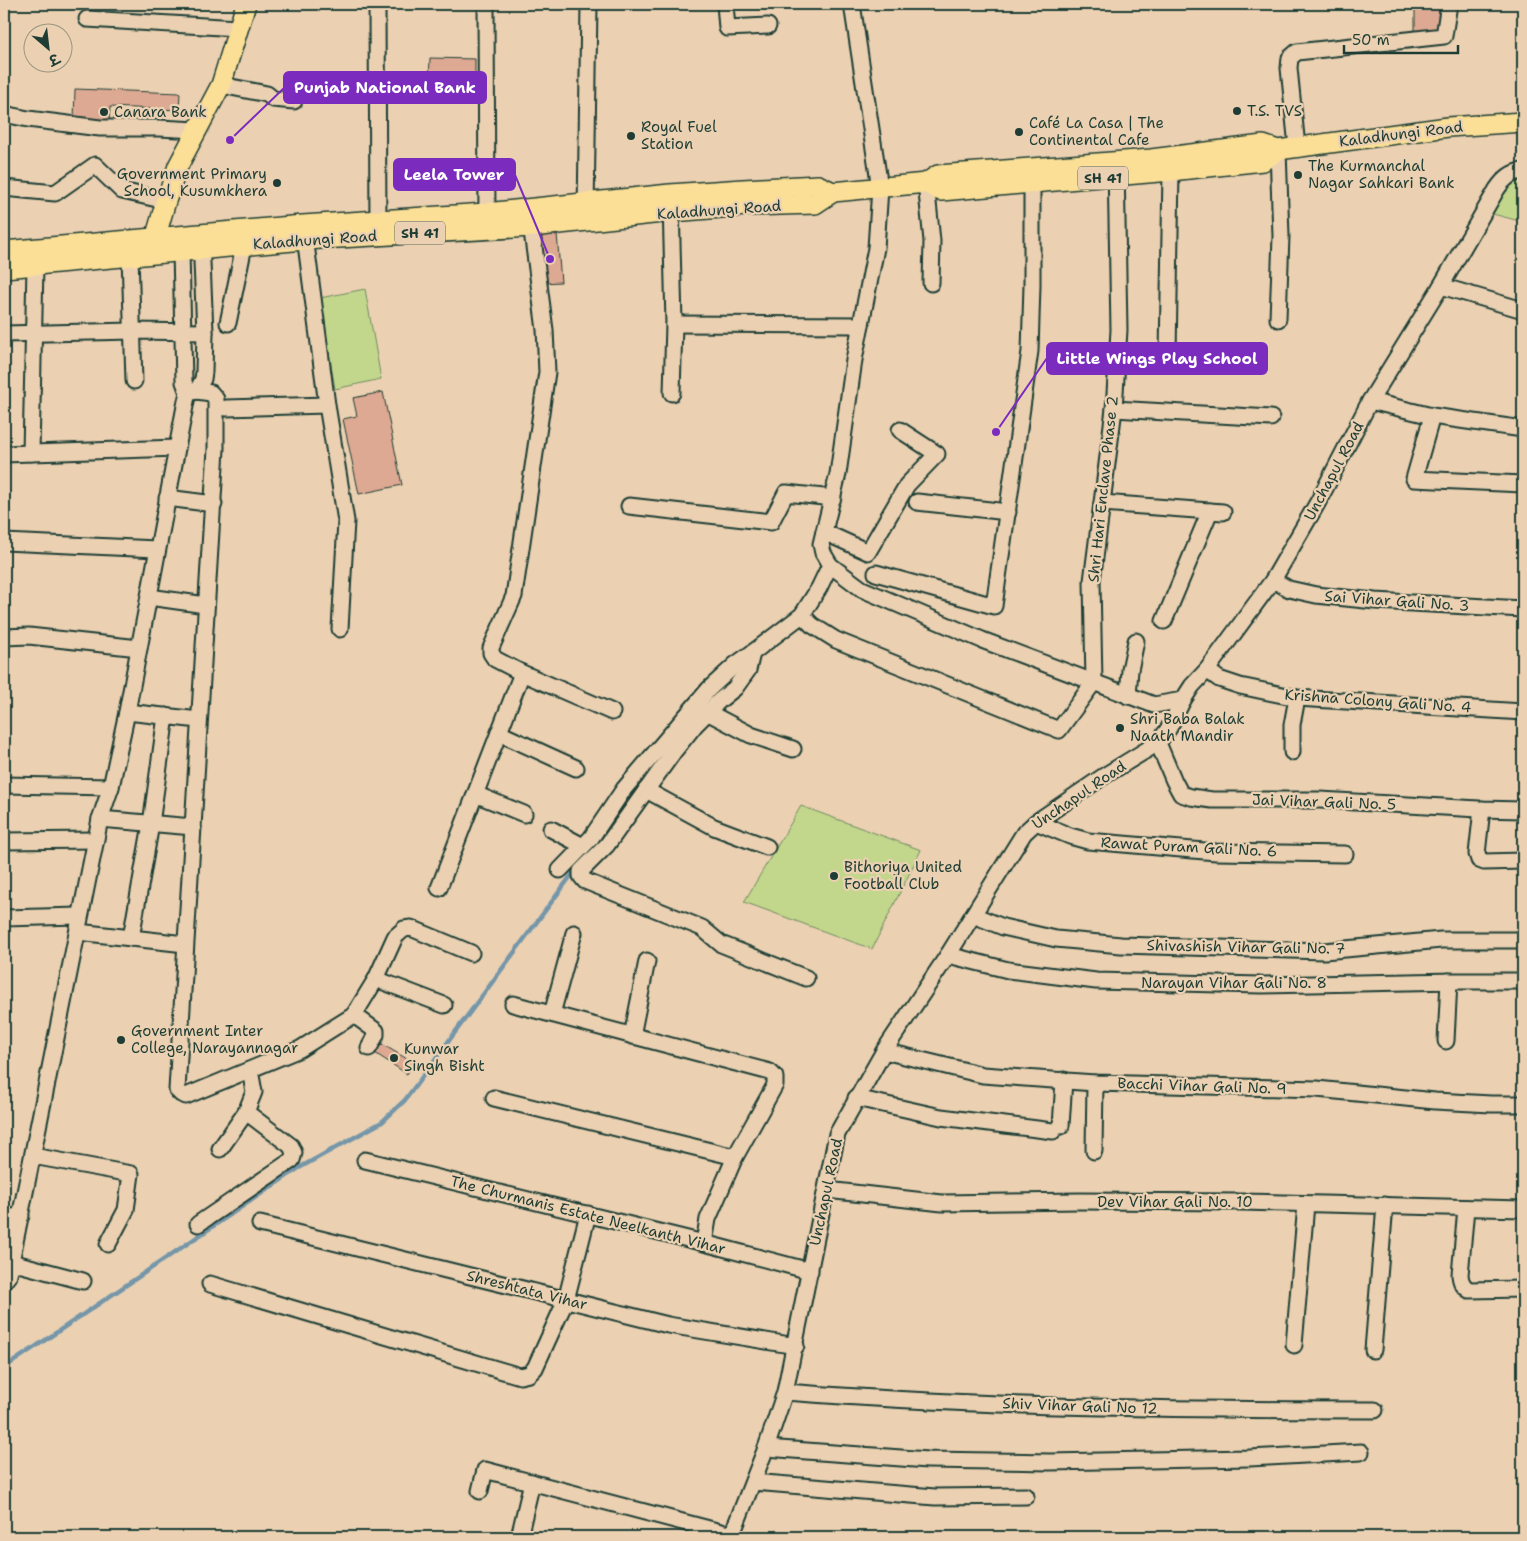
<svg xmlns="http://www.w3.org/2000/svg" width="1527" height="1541" viewBox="0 0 1527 1541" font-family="'Shantell Sans','Playpen Sans Deva',sans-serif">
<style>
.green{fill:#c2d68c;stroke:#708a60}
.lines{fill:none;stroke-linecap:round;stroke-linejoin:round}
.stream{stroke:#7596a9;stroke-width:4.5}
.building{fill:#dea993;stroke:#1f3d34}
.minor-casing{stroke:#1f3d34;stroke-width:19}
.major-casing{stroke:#1f3d34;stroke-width:22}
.minor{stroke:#ebd1b2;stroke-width:15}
.major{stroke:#fbdf96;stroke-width:19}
.poi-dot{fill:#1f3d34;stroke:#ebd1b2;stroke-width:2}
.labels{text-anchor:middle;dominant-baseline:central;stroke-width:4.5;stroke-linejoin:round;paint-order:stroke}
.shield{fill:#ebd1b2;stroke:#5c695a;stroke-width:1}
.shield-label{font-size:14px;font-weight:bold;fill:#1f3d34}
.poi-label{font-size:15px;fill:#1f3d34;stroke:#ebd1b2;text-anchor:start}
.street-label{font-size:15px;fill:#1f3d34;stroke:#ebd1b2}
.leader{fill:none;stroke:#7b2cbf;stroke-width:2}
.callout-dot{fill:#7b2cbf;stroke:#ebd1b2;stroke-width:2}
.callout{fill:#7b2cbf;stroke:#7b2cbf;stroke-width:2}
.callout-label{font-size:16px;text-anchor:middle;font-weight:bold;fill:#fff}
</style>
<rect width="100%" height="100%" fill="#ebd1b2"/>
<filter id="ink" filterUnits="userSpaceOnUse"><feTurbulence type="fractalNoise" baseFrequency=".02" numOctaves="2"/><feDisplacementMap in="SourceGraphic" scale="10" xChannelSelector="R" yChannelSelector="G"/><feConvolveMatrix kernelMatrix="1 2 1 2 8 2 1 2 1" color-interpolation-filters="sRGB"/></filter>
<g filter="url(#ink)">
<g class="green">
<path d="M1518 178H1523V222L1489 213 1506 185Z"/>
<path d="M365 289 381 379 335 389 320 298Z"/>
<path d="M801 806 921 850 872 949 744 902Z"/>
</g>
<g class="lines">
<g class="stream">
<path d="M715 695 729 681"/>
<path d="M587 855 637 790"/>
<path d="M4 1368 299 1168 382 1122 405 1100 576 869"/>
</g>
</g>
<g class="building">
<path d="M1415 4H1442L1443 33 1415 34Z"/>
<path d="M430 58 475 59V83L429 82Z"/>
<path d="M75 89 180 93 179 110 110 107 109 122 74 120Z"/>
<path d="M557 234 561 282 543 283 539 236Z"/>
<path d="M383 392 402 485 359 494 343 419 357 416 353 398Z"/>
<path d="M380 1043 414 1063 407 1074 375 1053Z"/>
</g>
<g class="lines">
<defs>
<g id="minor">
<path d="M377 4 378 230"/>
<path d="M486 4 487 222"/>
<path d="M725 4 727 28 768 26"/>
<path d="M87 19 238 28"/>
<path d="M221 85 267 94 273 99 294 101"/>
<path d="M4 114 28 119 100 128H159L197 130"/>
<path d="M1297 147 1289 68 1290 58 1297 52 1444 36 1449 4"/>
<path d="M926 183 932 241 931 283"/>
<path d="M4 188 55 193 95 165 122 191 166 201"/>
<path d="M671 202 674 324 672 393"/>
<path d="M586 212 589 4"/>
<path d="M530 216 545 330 547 372 514 596 491 648V653L495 659 522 673 612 712"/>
<path d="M304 229 327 405 346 521 340 629"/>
<path d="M181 251 184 382 188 393"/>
<path d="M130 256 134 381"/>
<path d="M1441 286 1523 310"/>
<path d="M1278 319 1281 236 1278 150"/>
<path d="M228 323 244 246"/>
<path d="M674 324 861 325"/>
<path d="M4 334 133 331 205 332"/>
<path d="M1168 356 1171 171"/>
<path d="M197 391 211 393 216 399V449L177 1090 181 1094 186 1096 300 1049 354 1015 376 979 395 937 404 929 411 928 471 953"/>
<path d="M1370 401 1432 416 1523 429"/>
<path d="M226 408 327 405"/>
<path d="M1114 409 1271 418"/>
<path d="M1432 416 1414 479 1523 484"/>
<path d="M31 453 35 266"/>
<path d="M4 454 177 448"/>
<path d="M167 498 214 504"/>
<path d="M917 502 1008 512"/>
<path d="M1102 503 1223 512"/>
<path d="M629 506 771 522 786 493 833 498"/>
<path d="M824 532 868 552 907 485 937 454 900 430"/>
<path d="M4 542 157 549"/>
<path d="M830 565 862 589 982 640 1154 705 1183 700"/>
<path d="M876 573 994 606 1030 351 1032 285V183"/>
<path d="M1273 580 1289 589 1316 595 1375 601 1523 609"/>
<path d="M149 597 206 605"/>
<path d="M802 615 812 625 836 640 1059 730 1094 682 1092 581 1114 409 1119 330 1116 165"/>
<path d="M1164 621 1210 511"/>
<path d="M4 637 29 636 139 648"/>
<path d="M1207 670 1219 679 1240 686 1297 698 1523 712"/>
<path d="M1128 696 1130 670 1136 641"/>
<path d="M127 712 199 720"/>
<path d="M707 712 751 735 793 749"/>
<path d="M499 733 576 768"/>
<path d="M1158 743 1174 781 1181 794 1191 797 1212 800H1320L1479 809 1523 810"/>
<path d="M1292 752V725L1297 698"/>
<path d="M4 785 111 787"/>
<path d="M646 790 714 827 767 847"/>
<path d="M475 794 524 814"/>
<path d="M1482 809 1477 854 1479 860 1484 862 1523 861"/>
<path d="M100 819 193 827"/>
<path d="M1036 822 1070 836 1088 841 1216 852 1345 854"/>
<path d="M551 829 583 846"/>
<path d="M4 841 95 840"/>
<path d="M560 870 591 838 624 789 709 689 735 665 752 653"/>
<path d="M439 888 522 673"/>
<path d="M973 915 1003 927 1056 939 1121 945 1324 951 1441 940H1523"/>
<path d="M4 918 79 916"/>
<path d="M78 932 185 944"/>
<path d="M131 938 151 824 166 716"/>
<path d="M948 955 1008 970 1096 981 1261 985 1455 981H1523"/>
<path d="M806 978 721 944 702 928 585 881 581 876V871L607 845 675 750 695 725 720 700 735 688 748 670 752 653 802 615 819 588 830 565 823 553 821 544 838 474 854 360 876 248 880 188 852 4"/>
<path d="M376 979 444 1005"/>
<path d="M513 1004 770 1072 775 1077V1085L735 1157 708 1219 704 1243"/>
<path d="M552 1014 574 933"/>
<path d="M354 1015 376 1031V1035L369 1048"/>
<path d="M632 1036 647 961"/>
<path d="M1446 1041 1449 981"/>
<path d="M884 1051 983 1075 1095 1083 1317 1089 1435 1101 1491 1104H1523"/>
<path d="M494 1098 735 1157"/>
<path d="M856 1098 941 1117 1053 1131"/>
<path d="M1061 1126 1064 1080"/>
<path d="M220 1149 246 1112 254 1092 250 1070"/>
<path d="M1094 1151 1095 1083"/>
<path d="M33 1156 131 1174 126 1210 108 1244"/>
<path d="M365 1160 704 1243 810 1271"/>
<path d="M827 1190 942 1203 1079 1201 1243 1202 1523 1209"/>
<path d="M1466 1208 1460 1275C1461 1283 1463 1286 1469 1290L1523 1289"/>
<path d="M4 1218 21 1216"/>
<path d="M198 1224 292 1160 294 1153 291 1146 246 1112"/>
<path d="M260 1224 668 1325 796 1346"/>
<path d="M11 1262 83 1281"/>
<path d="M4 1281 9 1275 11 1262 100 819 111 787 127 712 186 401 188 393 197 391 203 379 204 372 205 332 201 239"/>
<path d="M210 1284 520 1376 529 1374 535 1368 566 1300 588 1214"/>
<path d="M1294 1345 1306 1204"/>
<path d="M1373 1350 1385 1205"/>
<path d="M785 1392C981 1407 1178 1410 1375 1410"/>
<path d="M766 1448 928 1460 1050 1462 1249 1458 1361 1452"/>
<path d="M753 1482 935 1497 1026 1496"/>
<path d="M480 1491 485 1470 732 1535"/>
<path d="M519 1537 532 1482"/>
<path d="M731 1537 766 1448 785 1392 837 1134 884 1051 948 955 1024 833 1036 822 1104 776 1158 743 1169 728 1183 700 1192 686 1207 670 1273 580 1318 502 1370 401 1441 286 1497 189C1504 179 1511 172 1523 171"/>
</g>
<g id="major">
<path d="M926 183 941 191 1171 171 1263 161 1278 150"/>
<path d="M155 250V239L166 201 178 166 221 85 246 4"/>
<path d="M4 251 303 225 486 213 670 194 743 189 818 185 833 192 926 183 938 175 1151 159 1263 145 1278 150 1448 127 1523 122"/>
<path d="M4 268 304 240 531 227 672 212 746 206 815 204 833 192"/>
</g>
</defs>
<use href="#minor" class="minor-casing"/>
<use href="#major" class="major-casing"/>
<use href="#minor" class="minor"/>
<use href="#major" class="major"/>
</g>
</g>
<g class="poi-dot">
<circle cx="1237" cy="111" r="5"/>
<circle cx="104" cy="112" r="5"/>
<circle cx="1019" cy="132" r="5"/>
<circle cx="631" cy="136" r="5"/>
<circle cx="1298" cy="175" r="5"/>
<circle cx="277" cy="183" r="5"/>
<circle cx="1120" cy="728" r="5"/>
<circle cx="834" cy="876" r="5"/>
<circle cx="121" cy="1040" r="5"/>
<circle cx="394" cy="1058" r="5"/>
</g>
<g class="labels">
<g class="shield">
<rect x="1078" y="166.5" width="50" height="23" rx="4"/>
<rect x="395" y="221.5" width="50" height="23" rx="4"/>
</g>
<g class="shield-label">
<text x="1103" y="178">SH 41</text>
<text x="420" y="233">SH 41</text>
</g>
<g class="poi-label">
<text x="1247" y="111">T.S. TVS</text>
<text x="114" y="112">Canara Bank</text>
<text x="1029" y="123">Café La Casa | The<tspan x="1029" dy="17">Continental Cafe</tspan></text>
<text x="641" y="127">Royal Fuel<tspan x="641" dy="17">Station</tspan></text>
<text x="1308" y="166">The Kurmanchal<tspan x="1308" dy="17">Nagar Sahkari Bank</tspan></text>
<text x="267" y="174" text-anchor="end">Government Primary<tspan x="267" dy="17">School, Kusumkhera</tspan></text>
<text x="1130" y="719">Shri Baba Balak<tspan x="1130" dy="17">Naath Mandir</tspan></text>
<text x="844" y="867">Bithoriya United<tspan x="844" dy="17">Football Club</tspan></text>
<text x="131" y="1031">Government Inter<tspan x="131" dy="17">College, Narayannagar</tspan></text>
<text x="404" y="1049">Kunwar<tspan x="404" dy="17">Singh Bisht</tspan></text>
</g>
<g class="street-label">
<text transform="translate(1401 134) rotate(-7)">Kaladhungi Road</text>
<text transform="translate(719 210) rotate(-4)">Kaladhungi Road</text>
<text transform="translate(315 240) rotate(-4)">Kaladhungi Road</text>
<text transform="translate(1334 471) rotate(-62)">Unchapul Road</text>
<text transform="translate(1103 489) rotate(-84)">Shri Hari Enclave Phase 2</text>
<text transform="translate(1397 601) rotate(4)">Sai Vihar Gali No. 3</text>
<text transform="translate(1378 701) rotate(4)">Krishna Colony Gali No. 4</text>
<text transform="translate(1079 795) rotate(-34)">Unchapul Road</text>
<text transform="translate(1324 802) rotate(2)">Jai Vihar Gali No. 5</text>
<text transform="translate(1189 847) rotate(3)">Rawat Puram Gali No. 6</text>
<text transform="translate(1246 947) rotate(1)">Shivashish Vihar Gali No. 7</text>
<text x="1234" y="983">Narayan Vihar Gali No. 8</text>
<text transform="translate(1202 1086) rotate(2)">Bacchi Vihar Gali No. 9</text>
<text transform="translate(826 1192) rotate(-78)">Unchapul Road</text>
<text x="1175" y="1202">Dev Vihar Gali No. 10</text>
<text transform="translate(588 1215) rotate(14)">The Churmanis Estate Neelkanth Vihar</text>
<text transform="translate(527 1290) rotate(14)">Shreshtata Vihar</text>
<text transform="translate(1080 1406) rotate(2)">Shiv Vihar Gali No 12</text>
</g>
</g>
<path class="leader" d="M230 140L284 88M550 259L515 175M996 432L1047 358"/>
<g class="callout-dot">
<circle cx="230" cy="140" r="5"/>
<circle cx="550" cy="259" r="5"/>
<circle cx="996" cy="432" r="5"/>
</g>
<g class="callout">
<rect x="284" y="72" width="202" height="31" rx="5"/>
<rect x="394" y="159" width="121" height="31" rx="5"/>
<rect x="1047" y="343" width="220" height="31" rx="5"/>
</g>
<g class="callout-label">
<text x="385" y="93">Punjab National Bank</text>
<text x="454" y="180">Leela Tower</text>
<text x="1157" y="364">Little Wings Play School</text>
</g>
<rect width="1527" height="1541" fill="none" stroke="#ebd1b2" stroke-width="20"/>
<rect x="10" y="10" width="1507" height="1521" fill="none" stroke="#1f3d34" stroke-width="2" filter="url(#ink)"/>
<g transform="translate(48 48) rotate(152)"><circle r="24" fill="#ebd1b2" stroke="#999680"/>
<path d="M0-4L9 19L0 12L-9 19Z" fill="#1f3d34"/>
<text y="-8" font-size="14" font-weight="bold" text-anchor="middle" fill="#1f3d34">उ</text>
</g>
<path d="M1344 45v8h114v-8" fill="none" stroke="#1f3d34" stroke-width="2.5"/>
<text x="1352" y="45" font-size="15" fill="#1f3d34" stroke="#ebd1b2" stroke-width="4" paint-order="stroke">50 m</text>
</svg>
